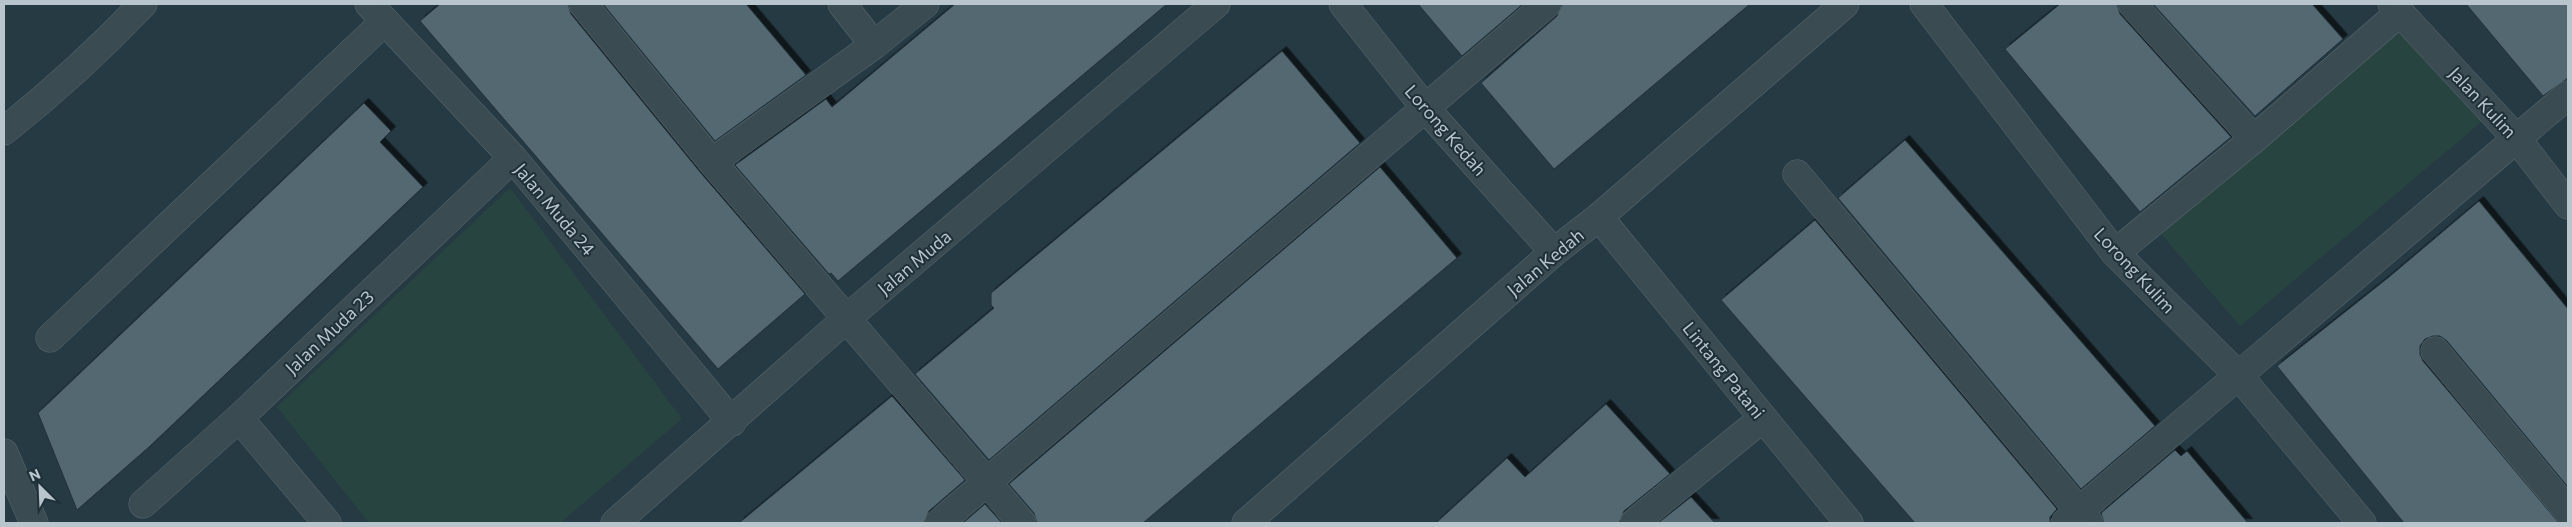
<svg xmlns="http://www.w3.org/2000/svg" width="2572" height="527" viewBox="0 0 2572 527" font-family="Commissioner,sans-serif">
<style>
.green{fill:#284440}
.building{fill:#526770;stroke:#21323a;filter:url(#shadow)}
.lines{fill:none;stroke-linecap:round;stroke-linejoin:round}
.minor-casing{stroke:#596870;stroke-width:29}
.minor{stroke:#3b4b52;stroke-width:28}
.labels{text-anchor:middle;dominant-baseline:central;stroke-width:4;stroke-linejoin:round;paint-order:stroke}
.street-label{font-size:18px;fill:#b8c5cc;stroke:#1f3038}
</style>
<defs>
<filter id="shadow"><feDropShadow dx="4.5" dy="-4.5" stdDeviation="0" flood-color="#0009"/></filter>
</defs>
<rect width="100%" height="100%" fill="#263a43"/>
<g class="green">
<path d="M2395 4 2493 112 2240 326 2145 215Z"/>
<path d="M510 188 682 419 560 523H369L277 407Z"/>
</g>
<g class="building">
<path d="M440 4H568L571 14 700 172 805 294 718 369 420 21Z"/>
<path d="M603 4H746L806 75 715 141Z"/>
<path d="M955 4H1167L838 281 831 273 829 274 735 165 826 99 832 107Z"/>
<path d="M1418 4H1523L1462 56Z"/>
<path d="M1562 4H1750L1554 169 1481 83 1557 16Z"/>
<path d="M2060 4H2117L2120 14 2231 137 2140 212 2005 49Z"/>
<path d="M2153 4H2312L2343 39 2255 116Z"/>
<path d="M2466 4H2568V78L2543 96Z"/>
<path d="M1282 51 1360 143 989 460 915 374 994 308 991 305V293Z"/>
<path d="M364 103 391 131 380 142 423 187 149 447 77 510 38 413Z"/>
<path d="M1905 140 2155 426 2081 489 1838 198Z"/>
<path d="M1380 167 1457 258 1143 523H1037L1034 513 1009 484Z"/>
<path d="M2479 201 2568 309V487L2447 341 2440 336H2433L2425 339 2420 346V354L2423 361 2559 523H2404L2277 366 2389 277Z"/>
<path d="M1815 220 2057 509 2050 517V523H1915L1721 300Z"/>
<path d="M892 396 965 480 929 511 924 523H739Z"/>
<path d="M1606 404 1670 474 1624 511 1619 523H1436L1507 458 1525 477Z"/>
<path d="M2175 450 2181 456 2187 451 2248 523H2104L2101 513Z"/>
<path d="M1691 497 1715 523H1658Z"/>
<path d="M985 504 1002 523H963Z"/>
</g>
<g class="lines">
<defs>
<g id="minor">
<path d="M369 4 513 158 732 422"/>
<path d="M583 4 712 162 1022 523"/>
<path d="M842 4 874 45"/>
<path d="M1343 4 1426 109 1554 252"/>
<path d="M1924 4 2115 253 2239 376 2362 523"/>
<path d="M2132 4 2254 139"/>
<path d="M2392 4 2517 139 2568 205"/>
<path d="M4 131C53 92 100 49 143 4"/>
<path d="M712 162 874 45 925 4"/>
<path d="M1797 174 2089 523"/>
<path d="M1599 217 1849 523"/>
<path d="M2115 253 2254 139 2399 13"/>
<path d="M50 338 385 21"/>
<path d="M2435 351 2568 511"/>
<path d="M239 418 327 523"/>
<path d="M4 453 34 523"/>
<path d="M143 504 239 418 513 158"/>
<path d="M615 523 846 319 1216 4"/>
<path d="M939 523 1547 4"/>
<path d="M1246 523 1554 252 1599 217 1845 4"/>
<path d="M1634 523 1763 418"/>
<path d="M2065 523 2568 95"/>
</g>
</defs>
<use href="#minor" class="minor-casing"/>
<use href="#minor" class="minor"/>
</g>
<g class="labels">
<g class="street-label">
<text transform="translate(2483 102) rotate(47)">Jalan Kulim</text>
<text transform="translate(1446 130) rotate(49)">Lorong Kedah</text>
<text transform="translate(555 209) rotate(50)">Jalan Muda 24</text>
<text transform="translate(914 262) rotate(-40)">Jalan Muda</text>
<text transform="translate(1545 262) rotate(-40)">Jalan Kedah</text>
<text transform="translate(2135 270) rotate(47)">Lorong Kulim</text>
<text transform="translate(329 332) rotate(-43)">Jalan Muda 23</text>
<text transform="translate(1724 370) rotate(51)">Lintang Patani</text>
</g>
</g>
<rect width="2572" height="527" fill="none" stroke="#b8c5cc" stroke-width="10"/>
<g transform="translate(40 487) rotate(336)" stroke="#1f3038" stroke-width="4" paint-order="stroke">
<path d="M0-4L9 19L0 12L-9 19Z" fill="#b8c5cc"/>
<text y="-8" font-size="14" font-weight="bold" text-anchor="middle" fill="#b8c5cc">N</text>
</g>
</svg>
